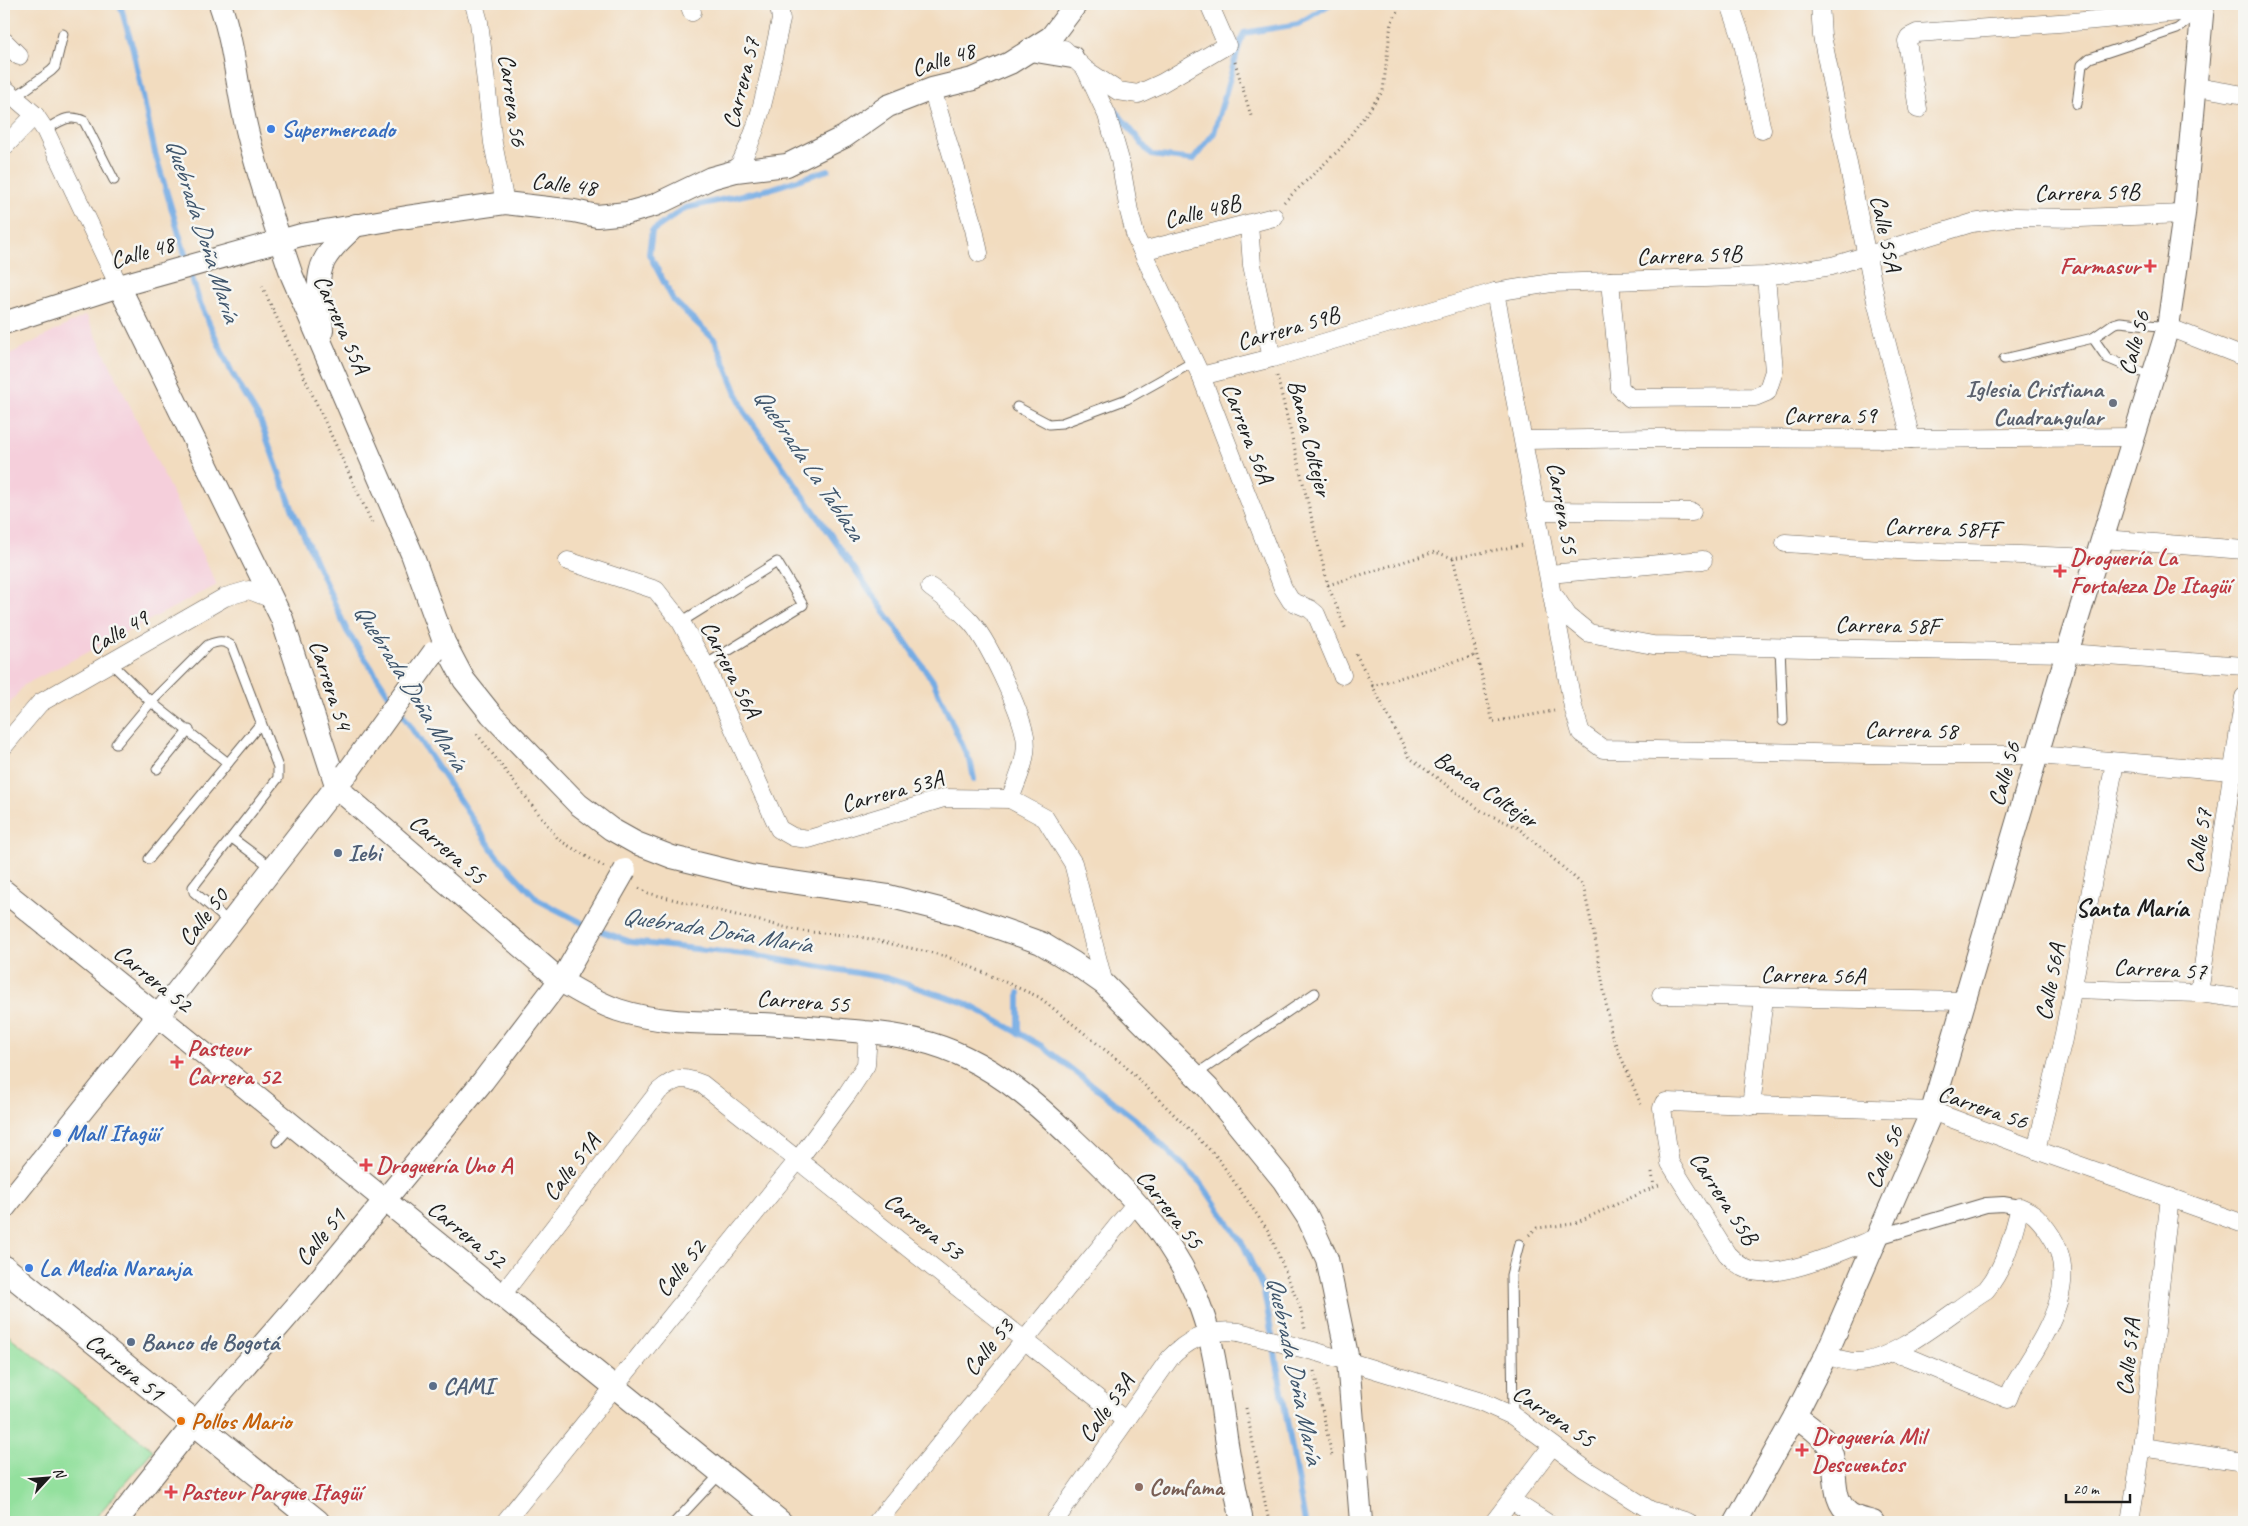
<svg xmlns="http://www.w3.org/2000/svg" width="2248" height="1526" viewBox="0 0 2248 1526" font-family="Caveat,sans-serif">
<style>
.built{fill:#f5cfdb}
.green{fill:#93e09d;stroke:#587e5c}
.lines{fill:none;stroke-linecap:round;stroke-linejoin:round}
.stream{stroke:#75ace4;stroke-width:6}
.service-casing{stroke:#675f55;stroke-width:11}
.pedestrian-casing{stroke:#675f55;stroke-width:16}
.minor-casing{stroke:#675f55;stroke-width:19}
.tertiary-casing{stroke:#675f55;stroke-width:24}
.secondary-casing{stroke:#675f55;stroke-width:27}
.path{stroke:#675f55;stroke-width:3;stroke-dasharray:1 4;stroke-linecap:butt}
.service{stroke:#fff;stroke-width:9}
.pedestrian{stroke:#fff;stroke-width:14}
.minor{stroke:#fff;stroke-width:18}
.tertiary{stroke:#fff;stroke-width:22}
.secondary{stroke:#fff;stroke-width:25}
.minor-bridge-casing{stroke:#675f55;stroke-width:19;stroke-linecap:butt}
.tertiary-bridge-casing{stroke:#675f55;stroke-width:24;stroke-linecap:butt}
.minor-bridge{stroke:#fff;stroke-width:18}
.tertiary-bridge{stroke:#fff;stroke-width:22}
.shop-dot{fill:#3f7fe0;stroke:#f6f6f2;stroke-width:2}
.health-dot{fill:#e0444e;stroke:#f6f6f2;stroke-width:2}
.worship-dot{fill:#6b7280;stroke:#f6f6f2;stroke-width:2}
.service-dot{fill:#5c6f8a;stroke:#f6f6f2;stroke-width:2}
.food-dot{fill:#e8710a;stroke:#f6f6f2;stroke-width:2}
.education-dot{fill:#8d6e63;stroke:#f6f6f2;stroke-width:2}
.labels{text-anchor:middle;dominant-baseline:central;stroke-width:5;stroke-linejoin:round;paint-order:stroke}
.street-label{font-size:24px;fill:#1c1c1c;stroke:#f6f6f2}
.shop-label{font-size:24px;font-weight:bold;fill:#366cbe;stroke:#f6f6f2;text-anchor:start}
.health-label{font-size:24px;font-weight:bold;fill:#be3a42;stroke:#f6f6f2;text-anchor:start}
.worship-label{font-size:24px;font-weight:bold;fill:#5b616d;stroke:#f6f6f2;text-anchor:end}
.service-label{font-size:24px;font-weight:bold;fill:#4e5e75;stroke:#f6f6f2;text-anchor:start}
.food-label{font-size:24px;font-weight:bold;fill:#c56008;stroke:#f6f6f2;text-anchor:start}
.education-label{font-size:24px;font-weight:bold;fill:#785e54;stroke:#f6f6f2;text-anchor:start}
.water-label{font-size:25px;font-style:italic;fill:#40566c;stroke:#f6f6f2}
.neighbourhood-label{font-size:25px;font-weight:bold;fill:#1c1c1c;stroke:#f6f6f2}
</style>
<rect width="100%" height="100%" fill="#f6f6f2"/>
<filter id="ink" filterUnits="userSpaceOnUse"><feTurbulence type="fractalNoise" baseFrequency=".02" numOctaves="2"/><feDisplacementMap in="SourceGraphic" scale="10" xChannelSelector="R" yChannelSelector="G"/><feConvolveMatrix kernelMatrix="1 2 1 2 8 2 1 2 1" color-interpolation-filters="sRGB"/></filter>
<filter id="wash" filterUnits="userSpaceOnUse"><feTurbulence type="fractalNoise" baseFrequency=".0096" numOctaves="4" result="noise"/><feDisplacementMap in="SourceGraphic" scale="20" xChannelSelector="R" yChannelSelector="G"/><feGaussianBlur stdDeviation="1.12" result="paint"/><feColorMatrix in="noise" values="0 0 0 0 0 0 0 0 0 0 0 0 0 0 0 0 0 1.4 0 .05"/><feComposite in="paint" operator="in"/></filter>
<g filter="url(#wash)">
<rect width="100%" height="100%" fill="#f2dcbf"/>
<path class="built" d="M86 315 217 585 24 685 4 711V357Z"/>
<path class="green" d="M4 1332 153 1450 92 1522H4Z"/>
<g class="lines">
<g class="stream">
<path d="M120 4 133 49 155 153 199 301 232 373 260 420 293 511 347 631 393 701"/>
<path d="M1114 109 1151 155 1193 160 1214 133 1239 46 1244 33 1298 24 1330 4"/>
<path d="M828 170 770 189 685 208 652 231 649 254 674 301 715 340 744 411 933 681 971 764 974 779"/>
<path d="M399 709 496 855 538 900 592 928 631 942 752 955 887 978 965 1003 1042 1046 1134 1118 1201 1183 1244 1246 1264 1291 1305 1522"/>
<path d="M1019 993V1033"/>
</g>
</g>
</g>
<g filter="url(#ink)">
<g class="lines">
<defs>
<g id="service">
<path d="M15 97 51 71 55 67 63 34"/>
<path d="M2077 104 2082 65 2090 58 2177 29 2198 13"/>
<path d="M45 130C59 122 69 113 84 121L114 180"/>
<path d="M2004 359 2093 338"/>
<path d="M2153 375 2138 371 2107 358 2093 338 2113 324 2120 322 2168 327"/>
<path d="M1017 407 1049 424 1062 423 1127 399 1195 361"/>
<path d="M681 622 777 562 803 605 705 665"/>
<path d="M1780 647 1783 721"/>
<path d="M111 663 151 702 228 763"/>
<path d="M116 744 151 702 208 645C218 641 223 640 232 646L278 767V778L193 887 194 892 229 922"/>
<path d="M157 769 189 730"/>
<path d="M232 838 271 867"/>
<path d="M149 859 261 723"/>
<path d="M1195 1075 1315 993"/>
<path d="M277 1142 292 1125"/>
<path d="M1513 1416 1511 1275 1519 1244"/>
<path d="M675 1522 720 1474"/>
</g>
<path id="pedestrian" d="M1878 1237 1986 1205 2003 1204 2020 1207"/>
<g id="minor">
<path d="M474 4 479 22 493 143 505 203"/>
<path d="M689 4 692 12"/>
<path d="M1730 4 1742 39 1762 130"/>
<path d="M1820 4 1822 36 1876 301 1911 439"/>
<path d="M4 41 19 56"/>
<path d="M1064 49 1086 70 1107 115 1120 160 1129 211 1136 238 1201 376 1283 588 1291 601 1310 609 1316 614 1342 675"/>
<path d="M1086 70 1118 91 1138 94 1162 83 1227 45 1209 4"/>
<path d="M2197 87 2244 95"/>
<path d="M4 88 35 115 45 130 119 286"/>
<path d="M932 89 974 229 979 253"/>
<path d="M1918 109 1907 41 1909 37 1917 33 2073 22 2202 10"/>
<path d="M4 147 35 115"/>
<path d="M736 171C763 126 769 70 781 20L779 4"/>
<path d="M1249 224 1252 265 1272 358"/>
<path d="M1142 251 1274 217"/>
<path d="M1610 281 1620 388 1630 398 1755 397 1767 392 1774 371 1766 276"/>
<path d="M1495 292 1573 707 1581 733 1603 749 1922 755H2037L2244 772"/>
<path d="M2168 327 2244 357"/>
<path d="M1201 376 1272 358 1495 292 1551 283 1766 276 1832 266 1972 223 2015 217 2080 218 2184 214"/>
<path d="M1525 440 1652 438 1911 439 2134 437"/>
<path d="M1537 511 1692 512"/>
<path d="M2103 539 2244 550"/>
<path d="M1785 543 1914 551 2097 558"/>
<path d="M568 561 656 590 681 622 705 665 779 829 793 837 809 839 944 798 1010 799 1045 818 1073 863 1104 984"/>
<path d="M1549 574 1703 560"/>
<path d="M930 587C943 597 957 607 968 619 987 637 1020 710 1025 736 1029 757 1017 780 1010 799"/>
<path d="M1556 598 1568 616 1589 633 1653 645 2067 653 2244 666"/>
<path d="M4 746 40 703 225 597 249 590 272 599"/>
<path d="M2073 989 2199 993 2244 999"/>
<path d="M2199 993 2244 697"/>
<path d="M1661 995 1964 1001"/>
<path d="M1751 1106 1764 998"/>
<path d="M2036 1150 2063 1039 2115 762"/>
<path d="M1878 1237C1847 1249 1780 1281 1749 1270 1740 1267 1733 1260 1727 1254L1670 1163 1662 1108 1664 1103 1666 1102 1932 1111 2036 1150 2244 1224"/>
<path d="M501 1296 659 1091C676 1077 682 1076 702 1084L1126 1421"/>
<path d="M1317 1352 1482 1402 1513 1416 1585 1469 1650 1510 1688 1522"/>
<path d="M1826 1355C1836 1358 1845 1362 1856 1362 1894 1363 1953 1310 1986 1290 2006 1266 2012 1237 2020 1207 2035 1213 2038 1218 2048 1231 2087 1284 2038 1343 2012 1389L2008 1399 1908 1357 1892 1353"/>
<path d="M2142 1447 2244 1462"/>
<path d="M1511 1500 1546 1522"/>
<path d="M505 1522 798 1160 847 1094 866 1065 868 1032"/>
<path d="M877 1522 1136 1203"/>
<path d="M1054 1522 1170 1358C1189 1338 1211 1328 1239 1332"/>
<path d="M1494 1522 1552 1446"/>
<path d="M2130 1522 2142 1447 2170 1197"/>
</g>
<g id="tertiary">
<path d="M220 4C235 46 237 91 248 134 260 182 276 229 292 276L412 554 444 642 464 680 491 714 578 804 611 829 636 843 672 857 750 876 888 896 959 914 1041 943 1074 963 1104 984 1208 1088 1283 1180 1308 1218 1327 1259 1348 1360 1361 1522"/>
<path d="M1030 50 1072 57"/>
<path d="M119 286 282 619 337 788"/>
<path d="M4 323 119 286 301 235 407 217 505 203 574 211 597 216 627 213 655 205 711 178 736 171 787 165 844 137 888 106 932 89 973 79 1010 63 1051 37 1076 4"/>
<path d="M322 331C321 310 314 281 324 261 331 247 345 236 356 225"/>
<path d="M337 788 561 981C579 992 598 1003 618 1010 663 1025 714 1022 761 1024 795 1025 830 1029 864 1032 897 1034 935 1042 965 1057 1007 1077 1041 1108 1074 1140 1126 1189 1177 1240 1201 1309 1215 1347 1219 1389 1225 1430 1229 1461 1236 1492 1242 1522"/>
<path d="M4 891 781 1522"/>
<path d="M4 1208 158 1016 345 775"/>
<path d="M1795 1416C1806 1424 1820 1433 1828 1445 1840 1465 1828 1499 1850 1514 1856 1518 1866 1520 1873 1522"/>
<path d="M116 1522 194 1424 313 1287 483 1081 567 971"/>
<path d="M1736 1522 1795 1416 1826 1355 1932 1111 2067 653 2168 327 2184 214 2203 4"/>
</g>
<path id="secondary" d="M4 1268 317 1522"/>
</defs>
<use href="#service" class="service-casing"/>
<use href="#pedestrian" class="pedestrian-casing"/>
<use href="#minor" class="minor-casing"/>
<use href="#tertiary" class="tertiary-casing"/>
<use href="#secondary" class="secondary-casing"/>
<g class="path">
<path d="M1235 62 1251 116"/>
<path d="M1284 202 1341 148 1383 91 1391 23 1402 4"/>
<path d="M262 286 372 523"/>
<path d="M1277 376 1328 585 1346 630"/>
<path d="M1453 558 1493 722 1554 711"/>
<path d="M1328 585 1435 552 1453 558 1523 545"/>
<path d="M1356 654 1410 758 1483 812 1517 827 1583 885 1596 944 1611 1033 1642 1107"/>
<path d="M1372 686 1477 655"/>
<path d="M477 734 559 840 604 867"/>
<path d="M639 888 648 893 800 931 856 936 946 956 1039 997 1124 1065 1217 1157 1269 1232 1300 1307 1305 1329"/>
<path d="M1652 1172 1654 1187"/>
<path d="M1529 1235 1537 1228 1573 1224 1661 1184"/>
<path d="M1314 1371 1332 1456"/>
<path d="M1246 1408 1269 1522"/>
</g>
<use href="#service" class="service"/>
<use href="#pedestrian" class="pedestrian"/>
<use href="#minor" class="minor"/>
<use href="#tertiary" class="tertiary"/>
<use href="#secondary" class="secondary"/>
<defs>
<path id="minor-bridge" d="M1239 1332 1317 1352"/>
<g id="tertiary-bridge">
<path d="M347 773 434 652"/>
<path d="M567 971 625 870"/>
</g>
</defs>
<use href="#minor-bridge" class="minor-bridge-casing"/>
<use href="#tertiary-bridge" class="tertiary-bridge-casing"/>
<use href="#minor-bridge" class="minor-bridge"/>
<use href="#tertiary-bridge" class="tertiary-bridge"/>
</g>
</g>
<g class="shop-dot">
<circle cx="271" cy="129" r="5"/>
<circle cx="57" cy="1133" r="5"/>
<circle cx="29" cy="1268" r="5"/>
</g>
<g class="health-dot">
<path d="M2147.5 258.5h5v5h5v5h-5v5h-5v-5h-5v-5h5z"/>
<path d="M2057.5 563.5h5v5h5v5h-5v5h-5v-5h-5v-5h5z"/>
<path d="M174.5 1054.5h5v5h5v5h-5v5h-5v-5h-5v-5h5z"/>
<path d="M363.5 1157.5h5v5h5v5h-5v5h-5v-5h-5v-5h5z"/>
<path d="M1799.5 1442.5h5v5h5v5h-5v5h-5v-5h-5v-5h5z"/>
<path d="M168.5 1484.5h5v5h5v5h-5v5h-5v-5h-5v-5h5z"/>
</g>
<circle class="worship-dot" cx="2113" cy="403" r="5"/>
<g class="service-dot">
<circle cx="338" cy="853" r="5"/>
<circle cx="131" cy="1342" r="5"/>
<circle cx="433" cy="1386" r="5"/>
</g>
<circle class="food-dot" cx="181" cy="1421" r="5"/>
<circle class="education-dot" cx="1139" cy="1487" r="5"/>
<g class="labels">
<g class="street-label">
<text transform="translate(943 59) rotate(-18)">Calle 48</text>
<text transform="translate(741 83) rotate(-76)">Carrera 57</text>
<text transform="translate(513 100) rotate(82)">Carrera 56</text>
<text transform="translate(564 184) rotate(7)">Calle 48</text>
<text transform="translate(2087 192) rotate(-1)">Carrera 59B</text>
<text transform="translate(1202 211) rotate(-14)">Calle 48B</text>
<text transform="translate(1886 233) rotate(78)">Calle 55A</text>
<text transform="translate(142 252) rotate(-16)">Calle 48</text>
<text transform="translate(1689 255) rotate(-2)">Carrera 59B</text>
<text transform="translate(342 324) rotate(66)">Carrera 55A</text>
<text transform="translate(1288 328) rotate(-16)">Carrera 59B</text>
<text transform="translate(2134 343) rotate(-75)">Calle 56</text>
<text x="1830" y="415">Carrera 59</text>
<text transform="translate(1248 433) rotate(69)">Carrera 56A</text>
<text transform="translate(1310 438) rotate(76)">Banca Coltejer</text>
<text transform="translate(1563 508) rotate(80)">Carrera 55</text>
<text transform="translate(1942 528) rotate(2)">Carrera 58FF</text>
<text transform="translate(1887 625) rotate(1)">Carrera 58F</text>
<text transform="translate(118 632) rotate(-30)">Calle 49</text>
<text transform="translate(731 669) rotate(63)">Carrera 56A</text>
<text transform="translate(331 685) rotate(72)">Carrera 54</text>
<text transform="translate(1911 730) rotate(1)">Carrera 58</text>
<text transform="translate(2004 774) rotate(-74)">Calle 56</text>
<text transform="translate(1486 789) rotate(34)">Banca Coltejer</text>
<text transform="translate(892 791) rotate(-15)">Carrera 53A</text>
<text transform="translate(2199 841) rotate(-81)">Calle 57</text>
<text transform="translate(448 849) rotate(41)">Carrera 55</text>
<text transform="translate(203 917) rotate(-52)">Calle 50</text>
<text transform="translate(2160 969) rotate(3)">Carrera 57</text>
<text transform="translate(1813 975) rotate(1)">Carrera 56A</text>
<text transform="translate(153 978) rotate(39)">Carrera 52</text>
<text transform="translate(2050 982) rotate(-79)">Calle 56A</text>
<text transform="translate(803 1001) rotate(4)">Carrera 55</text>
<text transform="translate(1983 1107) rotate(19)">Carrera 56</text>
<text transform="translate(1884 1157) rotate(-67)">Calle 56</text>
<text transform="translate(571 1167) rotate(-52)">Calle 51A</text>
<text transform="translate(1724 1198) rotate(57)">Carrera 55B</text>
<text transform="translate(1170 1209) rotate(52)">Carrera 55</text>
<text transform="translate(924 1226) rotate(38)">Carrera 53</text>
<text transform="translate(467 1234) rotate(39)">Carrera 52</text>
<text transform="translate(320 1237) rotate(-51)">Calle 51</text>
<text transform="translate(680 1268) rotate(-51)">Calle 52</text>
<text transform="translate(988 1347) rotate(-51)">Calle 53</text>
<text transform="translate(2128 1357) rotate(-84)">Calle 57A</text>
<text transform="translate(125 1367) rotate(39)">Carrera 51</text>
<text transform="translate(1106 1408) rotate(-54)">Calle 53A</text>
<text transform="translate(1554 1416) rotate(34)">Carrera 55</text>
</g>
<g class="shop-label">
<text x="281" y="129">Supermercado</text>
<text x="67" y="1133">Mall Itagüí</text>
<text x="39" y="1268">La Media Naranja</text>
</g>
<g class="health-label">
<text x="2140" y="266" text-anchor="end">Farmasur</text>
<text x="2070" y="557">Droguería La<tspan x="2070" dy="28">Fortaleza De Itagüí</tspan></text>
<text x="187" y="1048">Pasteur<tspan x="187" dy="28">Carrera 52</tspan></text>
<text x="376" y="1165">Droguería Uno A</text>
<text x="1812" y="1436">Droguería Mil<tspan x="1812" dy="28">Descuentos</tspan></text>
<text x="181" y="1492">Pasteur Parque Itagüí</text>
</g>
<g class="worship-label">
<text x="2103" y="389">Iglesia Cristiana<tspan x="2103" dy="28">Cuadrangular</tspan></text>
</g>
<g class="service-label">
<text x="348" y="853">Iebi</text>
<text x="141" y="1342">Banco de Bogotá</text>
<text x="443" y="1386">CAMI</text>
</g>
<g class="food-label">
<text x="191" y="1421">Pollos Mario</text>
</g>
<g class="education-label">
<text x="1149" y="1487">Comfama</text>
</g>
<g class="water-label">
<text transform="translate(203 230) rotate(72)">Quebrada Doña María</text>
<text transform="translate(809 464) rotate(56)">Quebrada La Tablaza</text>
<text transform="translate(411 687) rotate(58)">Quebrada Doña María</text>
<text transform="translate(717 930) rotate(9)">Quebrada Doña María</text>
<text transform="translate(1295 1370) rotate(78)">Quebrada Doña María</text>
</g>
<g class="neighbourhood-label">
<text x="2132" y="908">Santa María</text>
</g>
</g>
<rect width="2248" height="1526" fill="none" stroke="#f6f6f2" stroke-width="20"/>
<g transform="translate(48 1478) rotate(64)" stroke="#f6f6f2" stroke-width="4" paint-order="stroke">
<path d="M0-4L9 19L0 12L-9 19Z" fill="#1c1c1c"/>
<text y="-8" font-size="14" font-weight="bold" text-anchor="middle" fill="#1c1c1c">N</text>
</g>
<path d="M2066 1494v8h64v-8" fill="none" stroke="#1c1c1c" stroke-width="2.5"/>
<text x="2073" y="1494" font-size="15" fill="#1c1c1c" stroke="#f6f6f2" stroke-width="4" paint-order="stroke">20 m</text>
</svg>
